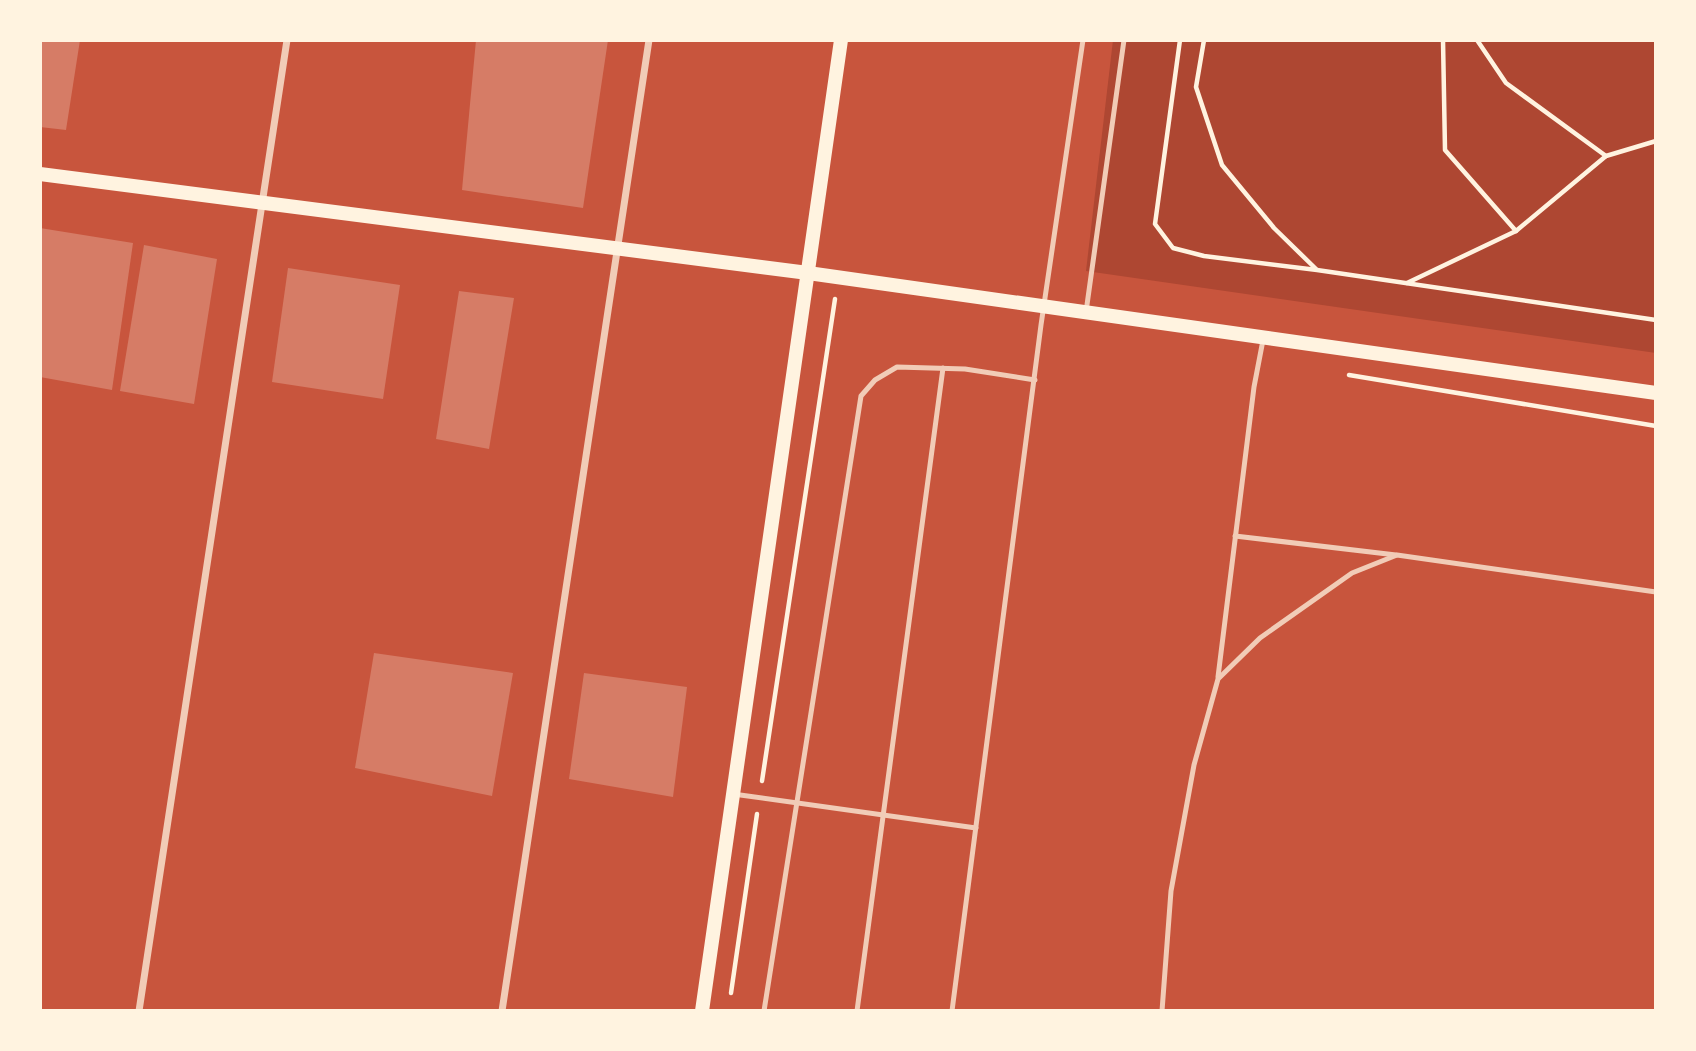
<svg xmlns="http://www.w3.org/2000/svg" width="1696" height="1051" viewBox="0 0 1696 1051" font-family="'Fira Sans Condensed',sans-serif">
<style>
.green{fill:#ae4732}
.building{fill:#d67c66}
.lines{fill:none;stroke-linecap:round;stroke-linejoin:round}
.path{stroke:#fff3e0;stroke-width:4.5}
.service{stroke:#f1ccb7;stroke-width:5}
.minor{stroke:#f1ccb7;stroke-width:7}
.secondary{stroke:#fff3e0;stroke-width:14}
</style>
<rect width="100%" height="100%" fill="#c8553d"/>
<path class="green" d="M1113 40H1656V353L1086 271Z"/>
<g class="building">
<path d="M40 40H80L66 130 40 127Z"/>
<path d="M476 40H608L583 208 462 190Z"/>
<path d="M40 228 133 243 112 390 40 377Z"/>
<path d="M144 245 217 259 194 404 120 391Z"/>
<path d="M288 268 400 285 383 399 272 382Z"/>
<path d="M459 291 514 298 489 449 436 439Z"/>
<path d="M374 653 513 673 492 796 355 768Z"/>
<path d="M584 673 687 687 673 797 569 779Z"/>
</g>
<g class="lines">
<g class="path">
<path d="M1180 40 1155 224 1173 248 1204 256 1317 270 1656 320"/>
<path d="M1204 40 1196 87 1222 165 1274 228 1316 269"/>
<path d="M1443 40 1445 150 1516 231"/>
<path d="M1477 40 1506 83 1606 156"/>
<path d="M1407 283 1516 231 1606 156 1656 141"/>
<path d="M1349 375 1656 426"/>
<path d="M762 781 835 299"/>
<path d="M731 993 757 814"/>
</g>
<g class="service">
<path d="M1086 312 1124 40"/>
<path d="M1235 536 1396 555"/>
<path d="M1218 677 1254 387 1263 340"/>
<path d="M733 794 976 828"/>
<path d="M764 1011 861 396 875 380 897 367 965 369 1035 380"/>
<path d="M857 1011 943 368"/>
<path d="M952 1011 1041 325 1083 40"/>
<path d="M1162 1011 1171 891 1194 765 1218 679 1260 638 1352 573 1397 555 1656 592"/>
</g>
<g class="minor">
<path d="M139 1011 287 40"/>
<path d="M502 1011 649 40"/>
</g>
<g class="secondary">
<path d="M40 174 808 273 1656 393"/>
<path d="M702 1011 841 40"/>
</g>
</g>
<rect width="1696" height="1051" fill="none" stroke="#fff3e0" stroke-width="84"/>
</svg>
